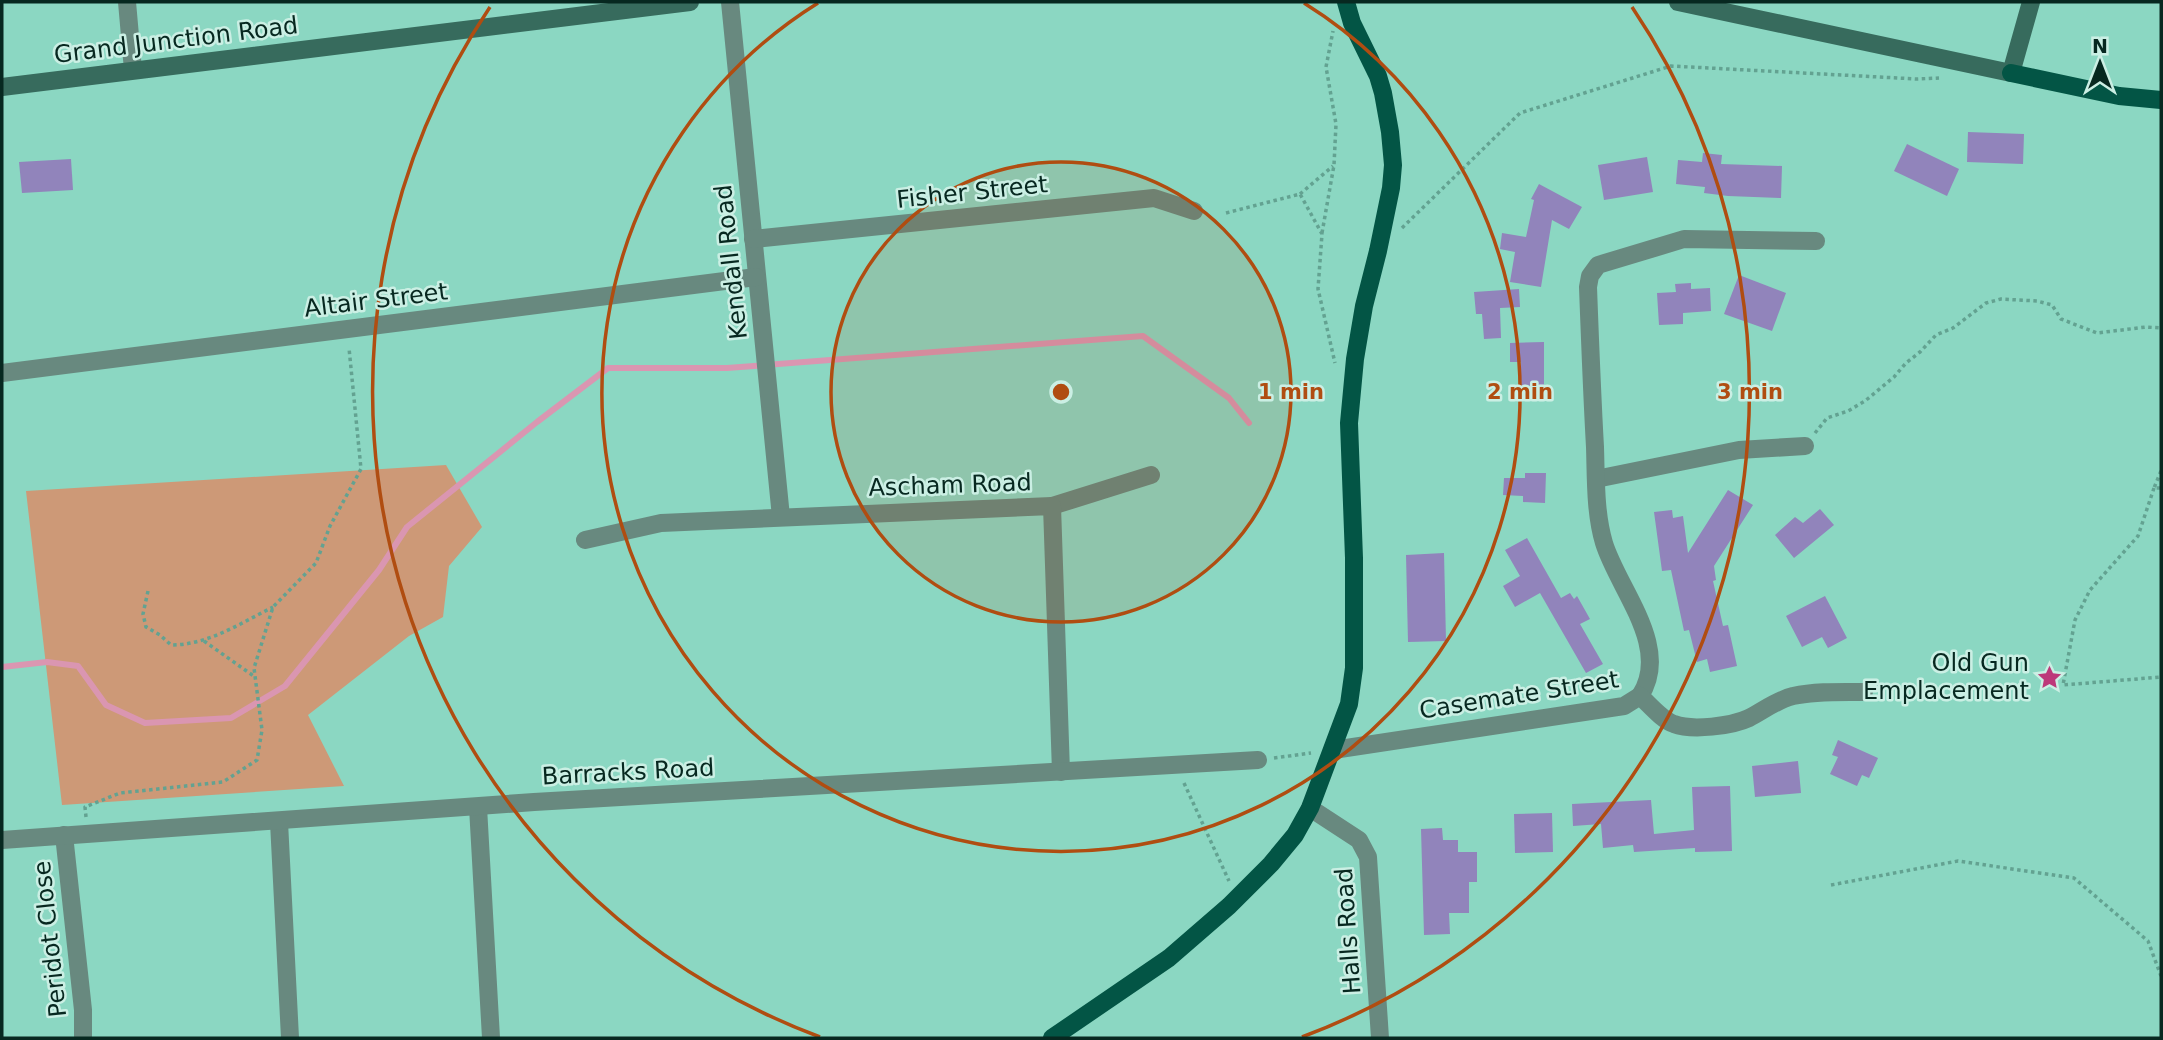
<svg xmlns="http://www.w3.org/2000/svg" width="2163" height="1040" viewBox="0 0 2163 1040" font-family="'DejaVu Sans',sans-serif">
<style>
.green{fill:#cd9977}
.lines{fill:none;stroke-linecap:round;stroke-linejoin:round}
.stream{stroke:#da96b1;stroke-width:6}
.building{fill:#9184bb}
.path{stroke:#63a291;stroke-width:3.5;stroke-dasharray:3.5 3.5;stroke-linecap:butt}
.street{stroke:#68897f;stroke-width:18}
.secondary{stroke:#376b5d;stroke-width:18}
.primary{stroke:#035545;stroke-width:18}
.ring{fill:none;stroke:#b04d11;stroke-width:3.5}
.labels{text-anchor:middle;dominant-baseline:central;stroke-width:5;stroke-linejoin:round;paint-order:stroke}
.street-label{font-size:24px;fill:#072820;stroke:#cbefe4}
.poi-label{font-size:24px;fill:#072820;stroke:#cbefe4;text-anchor:end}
.centre{fill:#b04d11;stroke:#cbefe4;stroke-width:3.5}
.ring-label{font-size:21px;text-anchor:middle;font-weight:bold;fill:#b04d11;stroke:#cbefe4;stroke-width:5;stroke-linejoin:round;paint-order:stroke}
</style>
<rect width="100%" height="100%" fill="#8bd7c2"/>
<path class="green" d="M446 465 482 527 449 566 443 617 409 636 308 715 344 786 62 805 26 491Z"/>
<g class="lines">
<path class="stream" d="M2 667 47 662 78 666 106 705 145 723 231 718 285 686 379 570 407 527 537 422 608 368H727L1143 336 1229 398 1249 423"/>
</g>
<g class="building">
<path d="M1968 132 2024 134 2023 164 1967 162Z"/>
<path d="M1907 144 1959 169 1947 196 1894 171Z"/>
<path d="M1703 153 1722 155 1721 164 1782 166 1781 198 1728 196 1704 193 1705 187 1676 184 1678 160 1702 162Z"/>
<path d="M1647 157 1653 192 1604 200 1598 165Z"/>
<path d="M71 159 73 190 22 193 19 162Z"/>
<path d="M1539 184 1582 207 1569 229 1552 220 1541 287 1510 282 1515 252 1500 249 1502 233 1526 237 1534 200 1531 199Z"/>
<path d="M1739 275 1786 293 1772 331 1724 314Z"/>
<path d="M1691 283V289L1710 288 1711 311 1683 313V324L1659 325 1657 293 1676 292 1675 284Z"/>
<path d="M1519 289 1520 307 1500 308 1501 338 1484 339 1482 314H1476L1474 292Z"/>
<path d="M1544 342V385L1521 386V362H1510V343Z"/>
<path d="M1525 473H1546L1545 503 1523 502V496L1503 495 1504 478H1525Z"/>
<path d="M1728 490 1753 505 1714 566 1716 580 1713 581 1723 626 1728 625 1737 666 1710 672 1707 659 1697 662 1689 630 1684 631 1671 570 1662 571 1654 512 1672 510 1673 518 1683 516 1688 553Z"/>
<path d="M1820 509 1834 525 1794 558 1775 535 1795 517 1803 523Z"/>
<path d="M1527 538 1561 598 1570 593 1574 599 1577 596 1590 619 1580 624 1603 664 1586 673 1540 593 1515 607 1503 586 1520 576 1505 550Z"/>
<path d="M1444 553 1446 641 1408 642 1406 555Z"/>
<path d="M1825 596 1847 638 1828 648 1822 637 1802 647 1786 616Z"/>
<path d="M1838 740 1878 758 1869 778 1862 775 1857 786 1830 774 1838 757 1832 755Z"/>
<path d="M1798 761 1801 793 1755 797 1752 766Z"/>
<path d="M1730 786 1732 851 1695 852V848L1634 852 1633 845 1603 848 1601 824 1573 826 1572 804 1651 800 1654 834 1694 830 1692 787Z"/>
<path d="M1552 813 1553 852 1515 853 1514 814Z"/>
<path d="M1442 828 1443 840H1458V852H1477V882H1469V913H1449L1450 934 1424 935 1421 829Z"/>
</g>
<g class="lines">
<g class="path">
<path d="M1300 194 1333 166"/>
<path d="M1226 213 1300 194 1322 234 1318 289 1335 363"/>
<path d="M1402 228 1520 113 1671 66 1917 79 1939 78"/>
<path d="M1322 233 1334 165 1336 124 1326 67 1333 31"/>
<path d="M1815 433 1827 418 1848 411 1865 401 1894 377 1906 363 1920 352 1936 335 1953 328 1986 303 2001 299 2037 301 2052 305 2061 319 2097 333 2146 327 2161 328"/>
<path d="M2161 471 2154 488H2161"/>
<path d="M2154 488 2138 536 2090 590 2075 620 2063 685 2161 677"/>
<path d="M148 591 143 614 146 627 160 635 171 645C208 645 241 623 273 607"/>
<path d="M204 641 255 677"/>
<path d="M1274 758 1311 753"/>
<path d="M1184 783 1229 881"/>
<path d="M86 817 85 807 120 793 223 782 257 760 262 730 254 668 273 607 316 563 330 526 361 469 349 348"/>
<path d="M1831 885 1958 861 2074 878 2148 941 2161 976"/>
</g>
<g class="street">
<path d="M127 2 133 70"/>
<path d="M730 2 781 517"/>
<path d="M753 239 1154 198 1194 211"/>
<path d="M2 373 756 277"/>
<path d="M1596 479 1739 450 1805 446"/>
<path d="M1052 506 1151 475"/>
<path d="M585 540 661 523 1052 506 1061 772"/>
<path d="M1640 696C1672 647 1618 589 1604 543 1595 513 1596 478 1595 447 1592 394 1590 341 1588 287L1590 276 1598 265 1684 239 1816 241"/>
<path d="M1333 750 1624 706 1640 696C1650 705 1662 720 1674 724 1692 731 1732 726 1749 718 1764 710 1777 700 1793 696 1816 691 1841 692 1864 692"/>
<path d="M478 807 491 1038"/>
<path d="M1310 808 1359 840 1368 857 1380 1038"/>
<path d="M279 822 290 1038"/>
<path d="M64 835 83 1010V1038"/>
<path d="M2 840 534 802 1258 760"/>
</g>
<g class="secondary">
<path d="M1678 2 2011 73 2031 2"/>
<path d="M2 87 690 2"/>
</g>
<g class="primary">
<path d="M2011 73 2119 96 2161 100"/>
<path d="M1052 1038 1169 958 1229 906 1271 864 1295 835 1310 808 1349 704 1354 668V558L1349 423 1355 359 1364 306 1378 251 1391 188 1393 165 1390 132 1383 93 1378 76 1352 23 1346 2"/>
</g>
</g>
<circle cx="1061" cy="392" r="230" fill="#b04d11" fill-opacity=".12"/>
<g class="ring">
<circle cx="1061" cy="392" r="230"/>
<path d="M1304 3A459 459 0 1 1 818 3"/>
<path d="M820 1037A689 689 0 0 1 490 7M1632 7A689 689 0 0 1 1302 1037"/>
</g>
<defs>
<symbol id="sight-bare" viewBox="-9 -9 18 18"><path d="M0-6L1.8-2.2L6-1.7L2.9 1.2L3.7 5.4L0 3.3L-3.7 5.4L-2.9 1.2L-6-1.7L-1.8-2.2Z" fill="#bd387a" stroke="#cbefe4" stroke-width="2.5" paint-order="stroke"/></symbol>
</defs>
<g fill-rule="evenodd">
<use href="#sight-bare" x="2032" y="660" width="35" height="35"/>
</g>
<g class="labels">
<g class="street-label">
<text transform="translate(176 40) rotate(-7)">Grand Junction Road</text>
<text transform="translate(972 192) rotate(-6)">Fisher Street</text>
<text transform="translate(731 262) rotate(-96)">Kendall Road</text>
<text transform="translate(376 300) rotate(-7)">Altair Street</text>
<text transform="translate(950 485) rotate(-2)">Ascham Road</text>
<text transform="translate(1519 695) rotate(-9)">Casemate Street</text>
<text transform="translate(628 772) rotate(-3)">Barracks Road</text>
<text transform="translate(1348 931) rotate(-94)">Halls Road</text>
<text transform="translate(50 939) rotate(-96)">Peridot Close</text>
</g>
<g class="poi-label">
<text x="2029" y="663">Old Gun<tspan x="2029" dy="28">Emplacement</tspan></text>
</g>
</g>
<circle cx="1061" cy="392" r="10" class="centre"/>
<g class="ring-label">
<text x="1291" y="399">1 min</text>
<text x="1520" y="399">2 min</text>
<text x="1750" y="399">3 min</text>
</g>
<rect width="2163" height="1040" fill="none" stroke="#072820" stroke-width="7"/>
<g transform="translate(2100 63)" stroke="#cbefe4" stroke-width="5" paint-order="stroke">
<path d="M0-5L12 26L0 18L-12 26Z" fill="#072820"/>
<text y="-10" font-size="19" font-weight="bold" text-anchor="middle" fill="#072820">N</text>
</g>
</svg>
